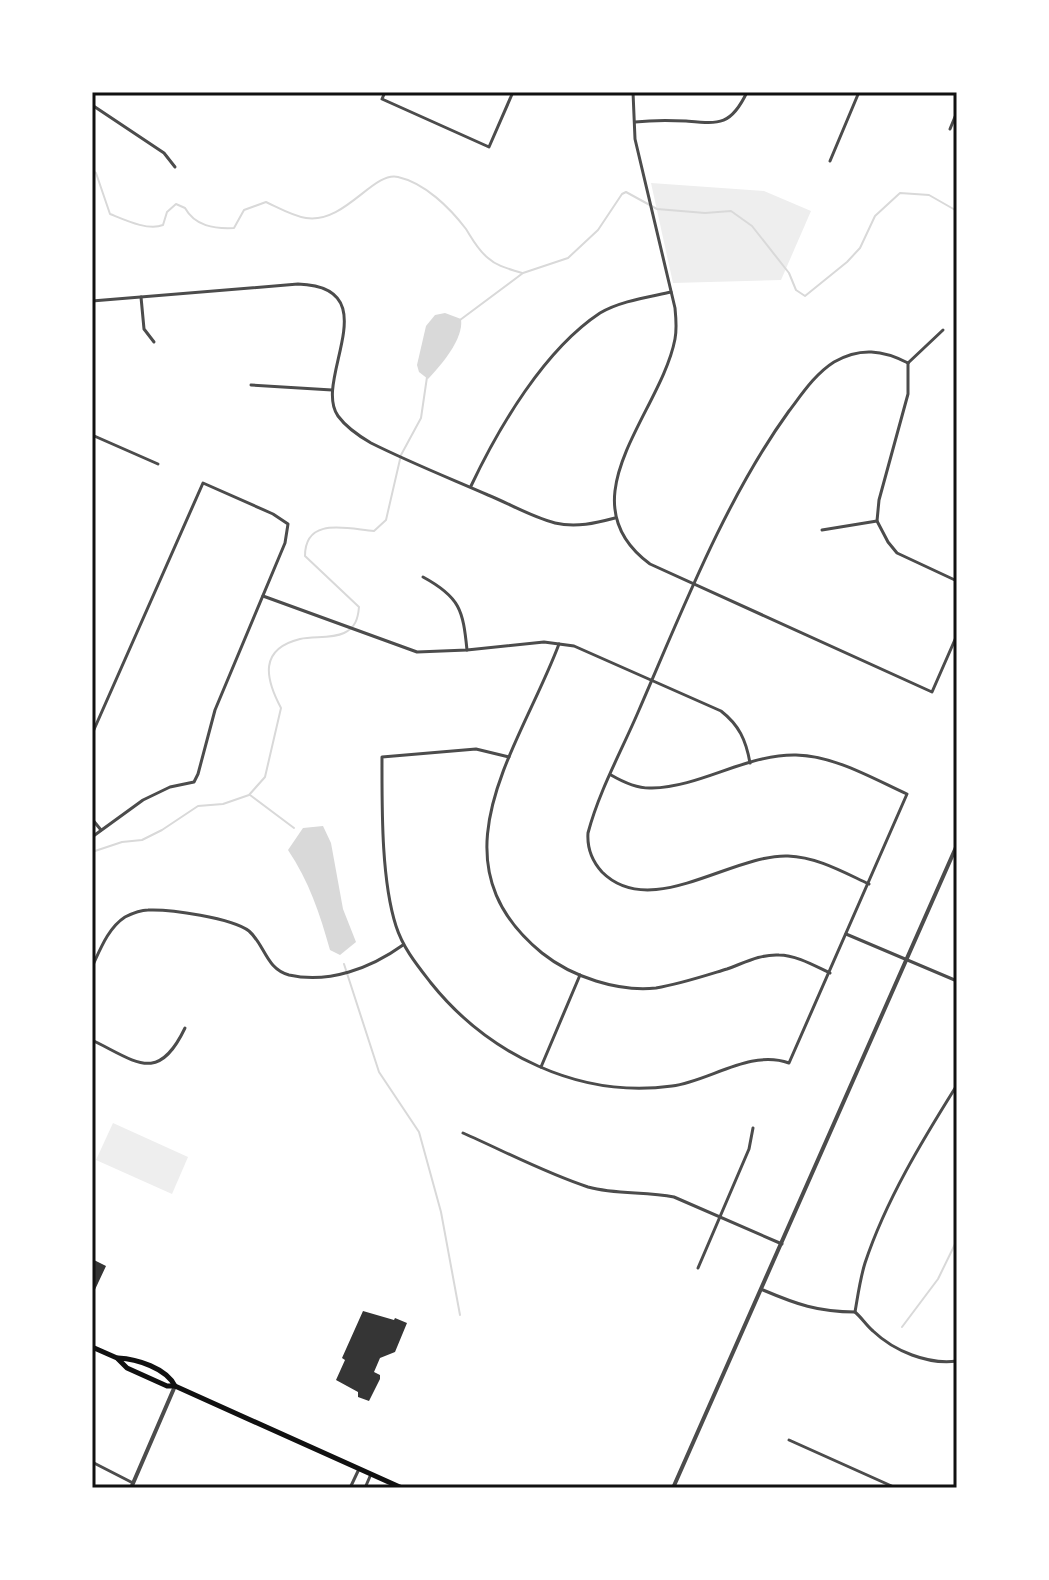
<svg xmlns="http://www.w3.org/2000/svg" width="1049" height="1580" viewBox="0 0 1049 1580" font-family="'Sofia Sans Condensed',sans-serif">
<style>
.green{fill:#eee}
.water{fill:#d9d9d9}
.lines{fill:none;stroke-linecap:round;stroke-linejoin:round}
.stream{stroke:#d9d9d9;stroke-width:2}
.building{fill:#353535}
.minor{stroke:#4c4c4c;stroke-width:3}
.tertiary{stroke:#4c4c4c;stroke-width:4}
.secondary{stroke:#111;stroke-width:5}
.neatline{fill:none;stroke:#111;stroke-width:3}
</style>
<rect width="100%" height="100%" fill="#fff"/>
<g class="green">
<path d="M651 183 764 191 811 211 781 280 673 283Z"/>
<path d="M113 1123 188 1157 172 1194 96 1160Z"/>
</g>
<g class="water">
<path d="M445 313 461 319C464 339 441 365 428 379L419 372 417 365 426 326 435 315Z"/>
<path d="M323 826 331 843 343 909 356 942 340 955 330 950C320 914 309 881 288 850L303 828Z"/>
</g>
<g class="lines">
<g class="stream">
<path d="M92 170 96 173 110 214C125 220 148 231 163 225L167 212 176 204 185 208C195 226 214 229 234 228L244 210 266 202C279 208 293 216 306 218 345 224 373 171 398 177 425 183 450 208 466 229 473 240 478 250 488 258 498 267 510 269 522 273"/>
<path d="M460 320 523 273 568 258 598 230 622 194 626 192 657 209 705 213 731 211 752 226 789 273 796 290 805 296 847 262 860 248 875 216 900 193 929 195 957 211"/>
<path d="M250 795 294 828"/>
<path d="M92 852 122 842 142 840 162 830 198 806 223 804 249 795 265 777 281 708C265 678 259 649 300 639 314 636 331 639 344 633 355 628 358 619 359 607L305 556C305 516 348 529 374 531L386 520 401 455 421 418 427 377"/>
<path d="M344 964 379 1072 419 1132 441 1212 460 1315"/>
<path d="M902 1327 938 1279 957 1240"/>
</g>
</g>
<g class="building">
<path d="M92 1259 106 1266 92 1296Z"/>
<path d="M363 1311 394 1320 395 1318 407 1323 395 1352 380 1358 374 1372 380 1375V1379L369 1401 358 1397V1392L336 1380 345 1360 342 1358Z"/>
</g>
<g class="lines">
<g class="minor">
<path d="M385 92 382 99 489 147 513 92"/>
<path d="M633 92 635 139 675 308C676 318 677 329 675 339 661 413 563 500 650 564L932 692 957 635"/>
<path d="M92 105 164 153 175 167"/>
<path d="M635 122C652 120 668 120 686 121 719 124 731 126 747 92"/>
<path d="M950 129 957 112"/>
<path d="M830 161 859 92"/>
<path d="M141 297 144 329 154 342"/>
<path d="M92 301 298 284C390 287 312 380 338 416 346 427 359 436 371 443 409 462 449 478 488 495 510 504 532 517 555 523 576 528 596 523 615 518"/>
<path d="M908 363V394L879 500 877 521 888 542 897 553 957 581"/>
<path d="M908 363 943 330"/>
<path d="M251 385 332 390"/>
<path d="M92 435 158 464"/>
<path d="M471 486C499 427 544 350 600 313 620 301 649 297 671 292"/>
<path d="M822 530 877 521"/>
<path d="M423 577C460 597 463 610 467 650"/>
<path d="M263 596 417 652 467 650 544 642 574 646 721 711C739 725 746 740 750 763"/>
<path d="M559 644C520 748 428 860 542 953 572 977 618 992 656 988 680 984 704 976 727 969 744 963 760 954 779 955 796 955 815 966 830 973"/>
<path d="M92 734 203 483 273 514 288 524 285 543 215 710 198 774 194 782 170 787 143 800 92 837"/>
<path d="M509 757 476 749 382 757C382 807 381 879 396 926 403 948 417 965 431 983 488 1054 579 1099 672 1086 710 1081 750 1049 789 1063L907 794C872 778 835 756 796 755 746 754 701 787 652 788 637 789 623 782 611 775"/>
<path d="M92 819 101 830"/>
<path d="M869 884C843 872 817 857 788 856 731 854 651 921 602 872 592 861 587 848 588 833 599 791 622 750 639 710 682 611 726 498 789 411 802 394 815 374 834 362 860 347 883 350 908 363"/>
<path d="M846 934 957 981"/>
<path d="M92 967C100 950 108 928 125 917 133 913 140 910 148 910 170 909 232 918 249 931 265 945 266 969 289 975 329 984 371 968 403 945"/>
<path d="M92 1040C137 1062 158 1084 185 1028"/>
<path d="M541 1067 580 975"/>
<path d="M463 1133C504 1151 545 1173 588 1187 617 1195 646 1191 674 1197L782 1244"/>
<path d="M698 1268 749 1149 753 1128"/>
<path d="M763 1290C796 1304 818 1312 855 1312 862 1318 866 1325 873 1331 894 1351 928 1365 957 1361"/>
<path d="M855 1312C858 1295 860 1279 865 1263 886 1200 922 1141 957 1085"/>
<path d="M789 1440 896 1488"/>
<path d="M92 1462 133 1483"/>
<path d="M350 1488 359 1469"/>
<path d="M365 1488 371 1474"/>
</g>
<g class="tertiary">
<path d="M131 1488 175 1386"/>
<path d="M673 1488 957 845"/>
</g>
<g class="secondary">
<path d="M92 1347 117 1358 127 1368 167 1386H175L402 1488"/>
<path d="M118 1358C137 1359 166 1368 175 1386"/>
</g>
</g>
<rect width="1049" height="1580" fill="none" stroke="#ffffff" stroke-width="188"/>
<rect x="94" y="94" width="861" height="1392" class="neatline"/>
</svg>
